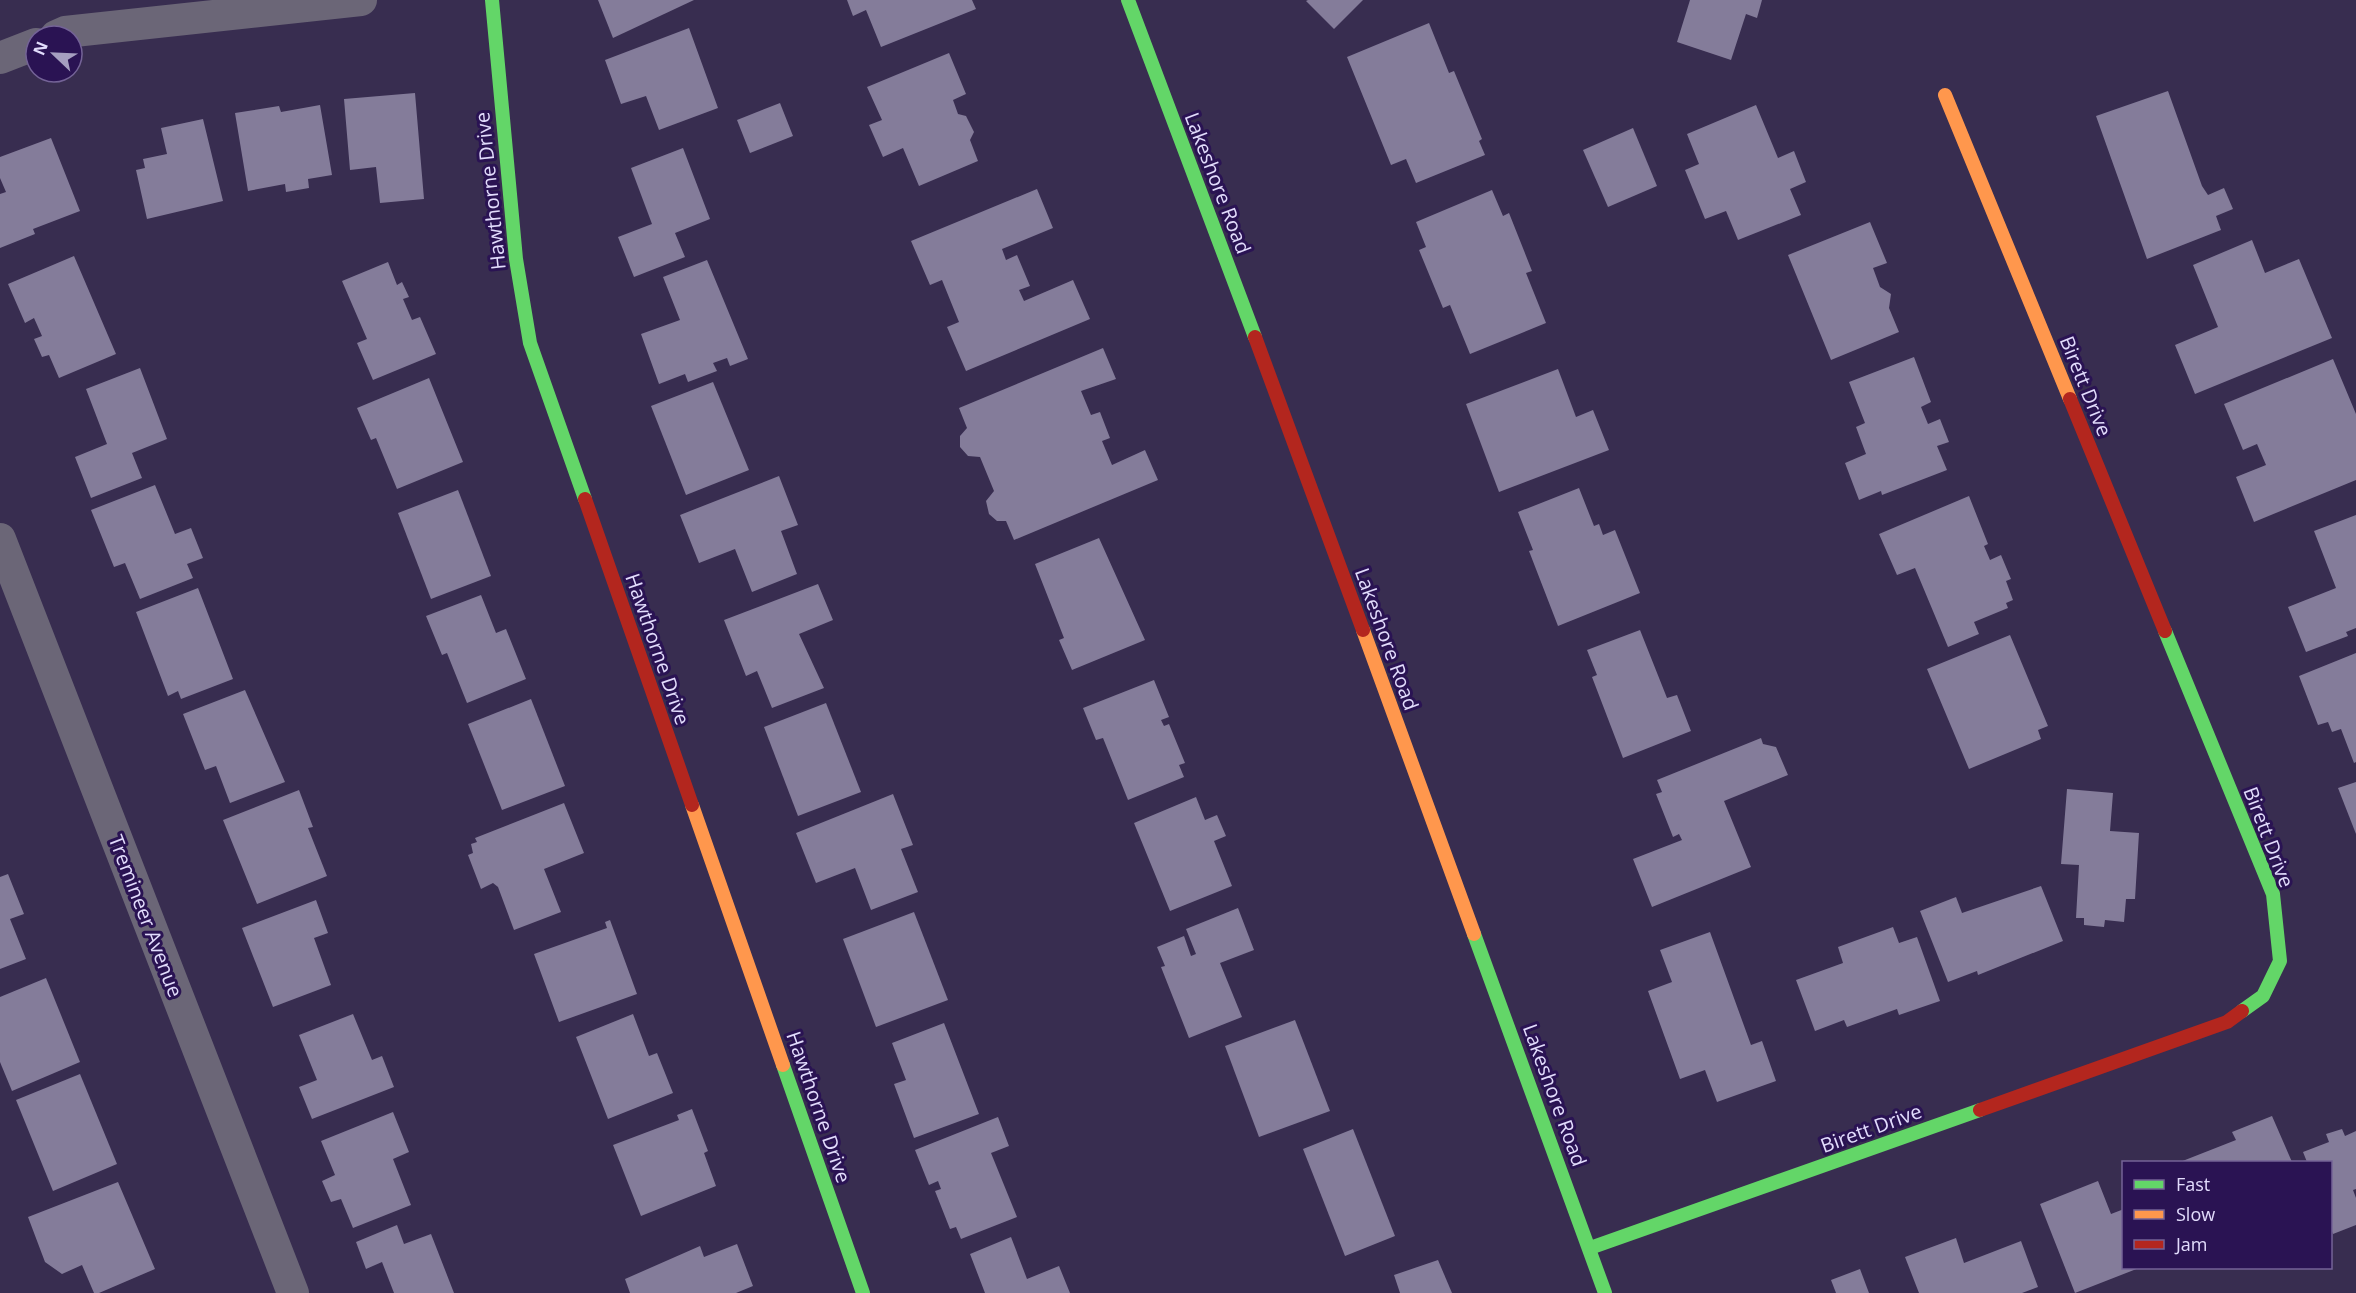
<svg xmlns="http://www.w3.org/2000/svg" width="2356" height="1293" viewBox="0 0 2356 1293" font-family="'Open Sans',sans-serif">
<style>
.building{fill:#847c9a}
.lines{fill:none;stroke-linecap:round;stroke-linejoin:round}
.street{stroke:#6b6677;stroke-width:32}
.fast{stroke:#63d668;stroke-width:14}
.slow{stroke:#ff974d;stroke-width:14}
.jam{stroke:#b3261e;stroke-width:14}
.labels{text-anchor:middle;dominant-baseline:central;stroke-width:6;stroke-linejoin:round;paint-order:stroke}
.street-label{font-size:20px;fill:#e2dcfc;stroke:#2a1353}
</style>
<rect width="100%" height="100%" fill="#382d50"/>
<g class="building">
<path d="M598 0H694L613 38Z"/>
<path d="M847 0H972L976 9 881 47 866 10 853 16Z"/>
<path d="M1308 0H1363L1334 29 1306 1Z"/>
<path d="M1690 0H1762L1757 18 1746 14 1731 60 1677 42Z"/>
<path d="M1429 23 1449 73 1454 71 1482 139 1479 141 1485 155 1416 183 1406 159 1391 165 1347 57Z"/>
<path d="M689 28 718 108 659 130 646 96 621 104 605 60Z"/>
<path d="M949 53 966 94 953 100 958 114 966 116 974 132 970 140 978 161 919 186 903 148 883 157 869 125 882 120 867 87Z"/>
<path d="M2168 91 2202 186 2208 195 2224 188 2233 209 2216 216 2221 230 2147 259 2096 116Z"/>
<path d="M415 93 424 199 380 203 376 167 350 170 344 99Z"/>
<path d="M780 103 793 136 750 153 737 120Z"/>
<path d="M320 105 332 175 308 179 309 188 286 192 285 184 248 191 235 113 279 106 281 112Z"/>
<path d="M1756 105 1778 158 1794 151 1806 182 1790 189 1801 215 1738 240 1726 211 1705 219 1685 170 1699 164 1687 134Z"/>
<path d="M203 119 223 201 147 219 136 170 145 168 143 159 167 154 161 128Z"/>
<path d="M1633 128 1657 186 1608 207 1583 150Z"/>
<path d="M51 138 80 211 33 229 35 234 0 248V194L6 192 0 178V157Z"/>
<path d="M683 148 710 219 675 233 685 257 634 277 618 237 652 224 631 168Z"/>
<path d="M1037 189 1053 228 1002 249 1006 260 1017 255 1030 286 1019 290 1024 301 1073 280 1090 319 966 371 947 327 959 322 942 280 930 285 911 241Z"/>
<path d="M1492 190 1503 216 1509 213 1532 271 1526 273 1546 323 1470 354 1450 305 1443 308 1419 250 1426 247 1416 222Z"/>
<path d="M1870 222 1887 263 1873 268 1880 287 1891 294 1889 308 1899 332 1831 360 1788 255Z"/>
<path d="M2252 240 2265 273 2299 259 2332 338 2195 394 2175 345 2218 327 2193 265Z"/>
<path d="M74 256 116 354 59 378 49 355 42 357 34 339 42 336 34 318 25 323 8 284Z"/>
<path d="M707 260 748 359 730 366 727 358 713 363 717 371 688 382 685 374 659 384 641 334 680 320 663 277Z"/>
<path d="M388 262 397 285 402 282 409 297 403 299 412 320 420 317 436 354 373 380 357 343 367 339 342 281Z"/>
<path d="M1103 348 1116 379 1081 391 1091 415 1100 412 1110 438 1102 441 1112 465 1145 450 1158 480 1014 540 1006 521H997L989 514 986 501 994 491 980 457 968 456 960 447V436L967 428 959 408Z"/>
<path d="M1914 357 1931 402 1921 407 1928 424 1940 419 1949 442 1937 446 1947 470 1882 495 1881 491 1859 500 1845 463 1866 454 1856 427 1865 423 1849 382Z"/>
<path d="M2333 359 2356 414V480L2254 522 2236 477 2266 465 2257 444 2243 450 2224 404Z"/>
<path d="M140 368 167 439 132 453 142 478 91 498 75 457 107 444 86 389Z"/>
<path d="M1558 369 1576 417 1593 410 1609 450 1499 492 1466 404Z"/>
<path d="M429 378 463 462 397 489 376 438 371 440 357 408Z"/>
<path d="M713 382 749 470 686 495 651 406Z"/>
<path d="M779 476 798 525 781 531 797 574 752 592 735 549 699 563 680 515Z"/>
<path d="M155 485 175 534 191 528 203 558 187 564 193 578 140 599 125 563 114 567 91 510Z"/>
<path d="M1579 488 1594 526 1599 524 1603 535 1615 530 1640 593 1558 626 1529 551 1533 550 1518 512Z"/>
<path d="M458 490 491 576 431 599 398 513Z"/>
<path d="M1969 496 1988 544 1984 546 1990 560 2001 555 2011 579 2006 581 2013 600 2006 603 2008 608 1974 622 1979 634 1948 647 1915 568 1897 575 1879 534Z"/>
<path d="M2356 515V628L2346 632 2348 636 2306 652 2288 607 2336 588 2314 531Z"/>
<path d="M1099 538 1145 640 1072 670 1059 640 1064 638 1035 564Z"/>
<path d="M818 584 833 620 799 634 824 688 772 708 757 671 746 676 724 620Z"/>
<path d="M198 588 233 679 181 699 178 691 168 696 136 612Z"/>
<path d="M481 595 496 633 506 629 526 679 467 703 447 653 442 655 426 616Z"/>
<path d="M1640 630 1667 698 1677 695 1691 731 1623 758 1592 677 1597 675 1587 650Z"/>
<path d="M2010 635 2048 726 2038 730 2041 739 1969 769 1927 669Z"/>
<path d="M2356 653V762L2354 763 2341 729 2332 732 2328 722 2318 725 2299 676Z"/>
<path d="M1154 680 1169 717 1161 720 1164 726 1169 724 1185 763 1179 765 1184 777 1128 800 1103 738 1096 740 1083 708Z"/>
<path d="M245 690 285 782 230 803 216 766 205 770 183 714Z"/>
<path d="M531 699 565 786 502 810 468 724Z"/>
<path d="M826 703 861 792 798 816 764 727Z"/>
<path d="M1761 738 1763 744 1776 747 1788 775 1724 801 1751 867 1652 907 1633 859 1682 840 1679 834 1673 837 1656 794 1662 792 1657 780Z"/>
<path d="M2356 782V834L2338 788Z"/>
<path d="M2067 789 2113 793 2110 831 2139 833 2135 899H2126L2124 922 2105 920 2104 927 2084 925V918H2076L2079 865 2061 864Z"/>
<path d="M299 790 313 827 308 828 327 876 257 904 223 820Z"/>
<path d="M893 794 913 845 901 849 918 892 871 910 855 868 816 883 796 833Z"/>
<path d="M1196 797 1205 820 1217 815 1226 836 1214 841 1232 886 1170 911 1134 823Z"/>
<path d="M564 803 584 853 544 869 561 912 514 930 498 887 493 883 481 889 468 855 473 853 471 844 477 842 475 838Z"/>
<path d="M8 874 24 914 10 919 26 959 0 969V877Z"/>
<path d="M2041 886 2063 941 1978 975 1977 971 1948 982 1920 911 1956 897 1962 913Z"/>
<path d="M316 900 328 933 314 938 331 985 273 1007 242 928Z"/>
<path d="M1238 908 1254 950 1220 963 1242 1017 1189 1038 1161 967 1165 966 1157 947 1184 936 1191 956 1196 954 1186 929Z"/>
<path d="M914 912 948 1000 876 1027 843 939Z"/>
<path d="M610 920 637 994 559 1022 534 954 607 928 605 922Z"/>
<path d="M1893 927 1899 943 1917 937 1940 1001 1899 1015 1897 1009 1847 1027 1844 1020 1815 1031 1796 980 1843 963 1838 947Z"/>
<path d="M1710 932 1751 1045 1762 1041 1776 1081 1717 1102 1705 1070 1680 1079 1648 991 1672 982 1660 950Z"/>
<path d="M46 978 80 1062 12 1091 0 1062V997Z"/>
<path d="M353 1014 372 1060 382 1056 394 1087 312 1119 299 1087 317 1080 299 1035Z"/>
<path d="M633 1014 649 1056 657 1053 673 1093 608 1119 576 1037Z"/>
<path d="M1295 1020 1330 1111 1259 1137 1225 1046Z"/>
<path d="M944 1023 979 1114 914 1138 894 1084 906 1080 892 1043Z"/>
<path d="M80 1074 117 1164 53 1191 16 1100Z"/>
<path d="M692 1109 708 1151 704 1153 716 1186 641 1216 613 1145 679 1120 677 1115Z"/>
<path d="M393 1112 409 1152 393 1159 411 1205 353 1228 341 1199 331 1202 322 1181 335 1175 321 1141Z"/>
<path d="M2272 1116 2292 1162H2180L2236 1140 2232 1132Z"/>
<path d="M998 1117 1009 1146 991 1153 1017 1217 961 1239 956 1227 950 1229 935 1191 941 1189 938 1181 929 1185 915 1150Z"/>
<path d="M1353 1129 1395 1236 1345 1256 1303 1149Z"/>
<path d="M2342 1129 2345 1136 2356 1131V1189L2353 1190 2356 1198V1225L2333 1234 2330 1226V1162H2307L2303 1152 2329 1142 2326 1134Z"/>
<path d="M2098 1181 2111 1214 2124 1209V1268H2139L2075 1293 2040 1204Z"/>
<path d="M118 1182 155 1269 99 1293H94L82 1265 62 1274 45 1262 28 1217Z"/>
<path d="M397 1225 404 1244 431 1234 454 1293H394L382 1262 366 1269 356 1242Z"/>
<path d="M1011 1237 1027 1279 1059 1266 1070 1293H985L970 1254Z"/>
<path d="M1956 1238 1964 1263 2021 1241 2038 1287 2022 1293H1919L1905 1257Z"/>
<path d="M737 1244 753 1286 736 1293H630L625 1279 700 1246 704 1257Z"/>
<path d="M1438 1260 1452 1293H1400L1394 1275Z"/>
<path d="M1860 1269 1869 1293H1836L1831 1280Z"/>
</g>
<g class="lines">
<g class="street">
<path d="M56 36 65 32 361 0"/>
<path d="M0 58 36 44"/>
<path d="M0 539 293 1293"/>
</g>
<g class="fast">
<path d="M492 0 516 259 530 343 585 499"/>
<path d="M1128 0 1255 337"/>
<path d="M2165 631 2273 894 2280 961 2263 996 2242 1011"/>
<path d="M1474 934 1605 1293"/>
<path d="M783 1065 863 1293"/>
<path d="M1590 1248 1980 1110"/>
</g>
<g class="slow">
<path d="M1945 95 2070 399"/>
<path d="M1363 630 1474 934"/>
<path d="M692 805 783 1065"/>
</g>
<g class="jam">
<path d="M1255 337 1363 630"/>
<path d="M2070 399 2165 631"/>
<path d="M585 499 692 805"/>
<path d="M1980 1110 2227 1022 2242 1011"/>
</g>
</g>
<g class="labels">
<g class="street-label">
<text transform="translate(1218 183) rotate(69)">Lakeshore Road</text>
<text transform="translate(490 191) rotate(-96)">Hawthorne Drive</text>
<text transform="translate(2086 386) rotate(68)">Birett Drive</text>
<text transform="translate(1387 639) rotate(70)">Lakeshore Road</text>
<text transform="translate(658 649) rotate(71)">Hawthorne Drive</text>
<text transform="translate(2269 837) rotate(69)">Birett Drive</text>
<text transform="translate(146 916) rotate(69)">Tremineer Avenue</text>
<text transform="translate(1555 1095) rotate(70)">Lakeshore Road</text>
<text transform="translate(819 1107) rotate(71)">Hawthorne Drive</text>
<text transform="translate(1871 1128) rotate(-20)">Birett Drive</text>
</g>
</g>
<rect x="2122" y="1161" width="210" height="108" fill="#2a1353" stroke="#746397" stroke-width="1.5"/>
<rect x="2134" y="1180" width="30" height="9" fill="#63d668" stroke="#746397" stroke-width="1.5"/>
<text x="2176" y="1191" font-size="18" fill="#e2dcfc">Fast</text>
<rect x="2134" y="1210" width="30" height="9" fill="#ff974d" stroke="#746397" stroke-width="1.5"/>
<text x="2176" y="1221" font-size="18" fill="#e2dcfc">Slow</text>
<rect x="2134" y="1240" width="30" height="9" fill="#b3261e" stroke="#746397" stroke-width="1.5"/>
<text x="2176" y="1251" font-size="18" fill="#e2dcfc">Jam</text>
<g transform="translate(54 54) rotate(293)"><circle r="28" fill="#2a1353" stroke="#746397" stroke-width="1.5"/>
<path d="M0-4.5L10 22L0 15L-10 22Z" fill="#a69fc0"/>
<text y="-9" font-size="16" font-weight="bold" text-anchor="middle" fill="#e2dcfc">N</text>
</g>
</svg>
